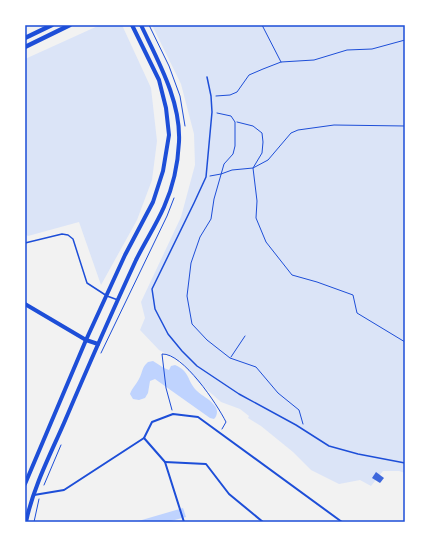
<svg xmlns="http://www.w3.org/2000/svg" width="430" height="547" viewBox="0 0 430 547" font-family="'Archivo Narrow',sans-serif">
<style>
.green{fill:#dbe4f7}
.water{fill:#bfd3fe}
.building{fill:#3d67dc}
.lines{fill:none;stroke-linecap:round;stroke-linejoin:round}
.path{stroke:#1d4ed8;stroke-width:1}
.service{stroke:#1d4ed8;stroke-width:1.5}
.pedestrian{stroke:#1d4ed8;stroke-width:2}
.secondary{stroke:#1d4ed8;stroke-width:4}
.primary{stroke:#1d4ed8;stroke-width:4.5}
.neatline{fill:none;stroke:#1d4ed8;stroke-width:1.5}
</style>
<rect width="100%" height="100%" fill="#f2f2f2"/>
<g class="green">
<path d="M100 25H122L151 88 157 141 152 180 137 220 101 285 79 222 28 236 25 234V59Z"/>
<path d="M152 25H405V473L399 471H383L371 486 360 480 339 484 311 470 293 452 261 426 248 418 249 416 240 409 221 402 197 381 181 361 159 350 140 330 145 318 141 302 181 217 195 165 194 134 181 84Z"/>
</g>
<g class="water">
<path d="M153 361 164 368 169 370 171 366 175 365C191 372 186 380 197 391 202 396 210 399 214 405 218 409 218 415 214 419L210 418 155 379 150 381 148 393 145 398 139 400 133 399 130 394C132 388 136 385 139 379 143 372 141 368 148 362Z"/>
<path d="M183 508 186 517 167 522H135Z"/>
</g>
<path class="building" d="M376 472 384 478 380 483 372 478Z"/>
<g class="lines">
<g class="path">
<path d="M149 25 169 66 180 96 185 126"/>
<path d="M262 25 281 62"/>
<path d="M216 96 230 95 237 92 249 75 263 69 281 62 314 60 347 50 372 49 405 40"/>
<path d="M217 113 231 116 235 122V146L233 154 224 164 214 199 211 219 200 237 191 263 187 296 192 324 207 340 230 358 256 367 278 393 299 410 303 424"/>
<path d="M237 122 253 126 262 133 263 142 262 153 253 168 257 201 256 218 266 242 292 275 317 282 353 295 357 313 405 342"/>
<path d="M210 176 221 174 232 170 253 168 268 160 291 133 298 130 334 125 405 126"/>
<path d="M101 353 167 216 174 198"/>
<path d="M231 357 245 336"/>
<path d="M172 410 166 388 162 354C183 353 217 404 226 422L222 429"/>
<path d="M44 485 61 445"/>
<path d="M34 522 39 499"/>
</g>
<g class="service">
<path d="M207 77 211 96 212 112 206 177 194 203 152 289 155 309 168 334 182 351 197 366 239 394 296 425 329 446 358 454 405 463"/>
<path d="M25 243 62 234 68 235 73 239 87 283 107 296 118 300"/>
</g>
<g class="pedestrian">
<path d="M144 438 165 462 184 522"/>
<path d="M165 462 206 464 229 494 263 522"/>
<path d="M34 495 64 490 144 438 152 422 173 414 198 417 342 522"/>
</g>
<g class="secondary">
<path d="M25 304 86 340 98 344"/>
<path d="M25 484 86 340 125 255 153 202 163 171 169 135 166 108 159 80 132 25"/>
<path d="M26 522C33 488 50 455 64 423 87 369 111 314 136 260 145 242 156 225 164 207 173 187 178 163 179 142 181 101 158 61 141 25"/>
</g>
<g class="primary">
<path d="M25 38 52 25"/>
<path d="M25 47 70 25"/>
</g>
</g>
<rect width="430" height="547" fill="none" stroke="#ffffff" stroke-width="52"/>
<rect x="26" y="26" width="378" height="495" class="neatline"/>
</svg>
